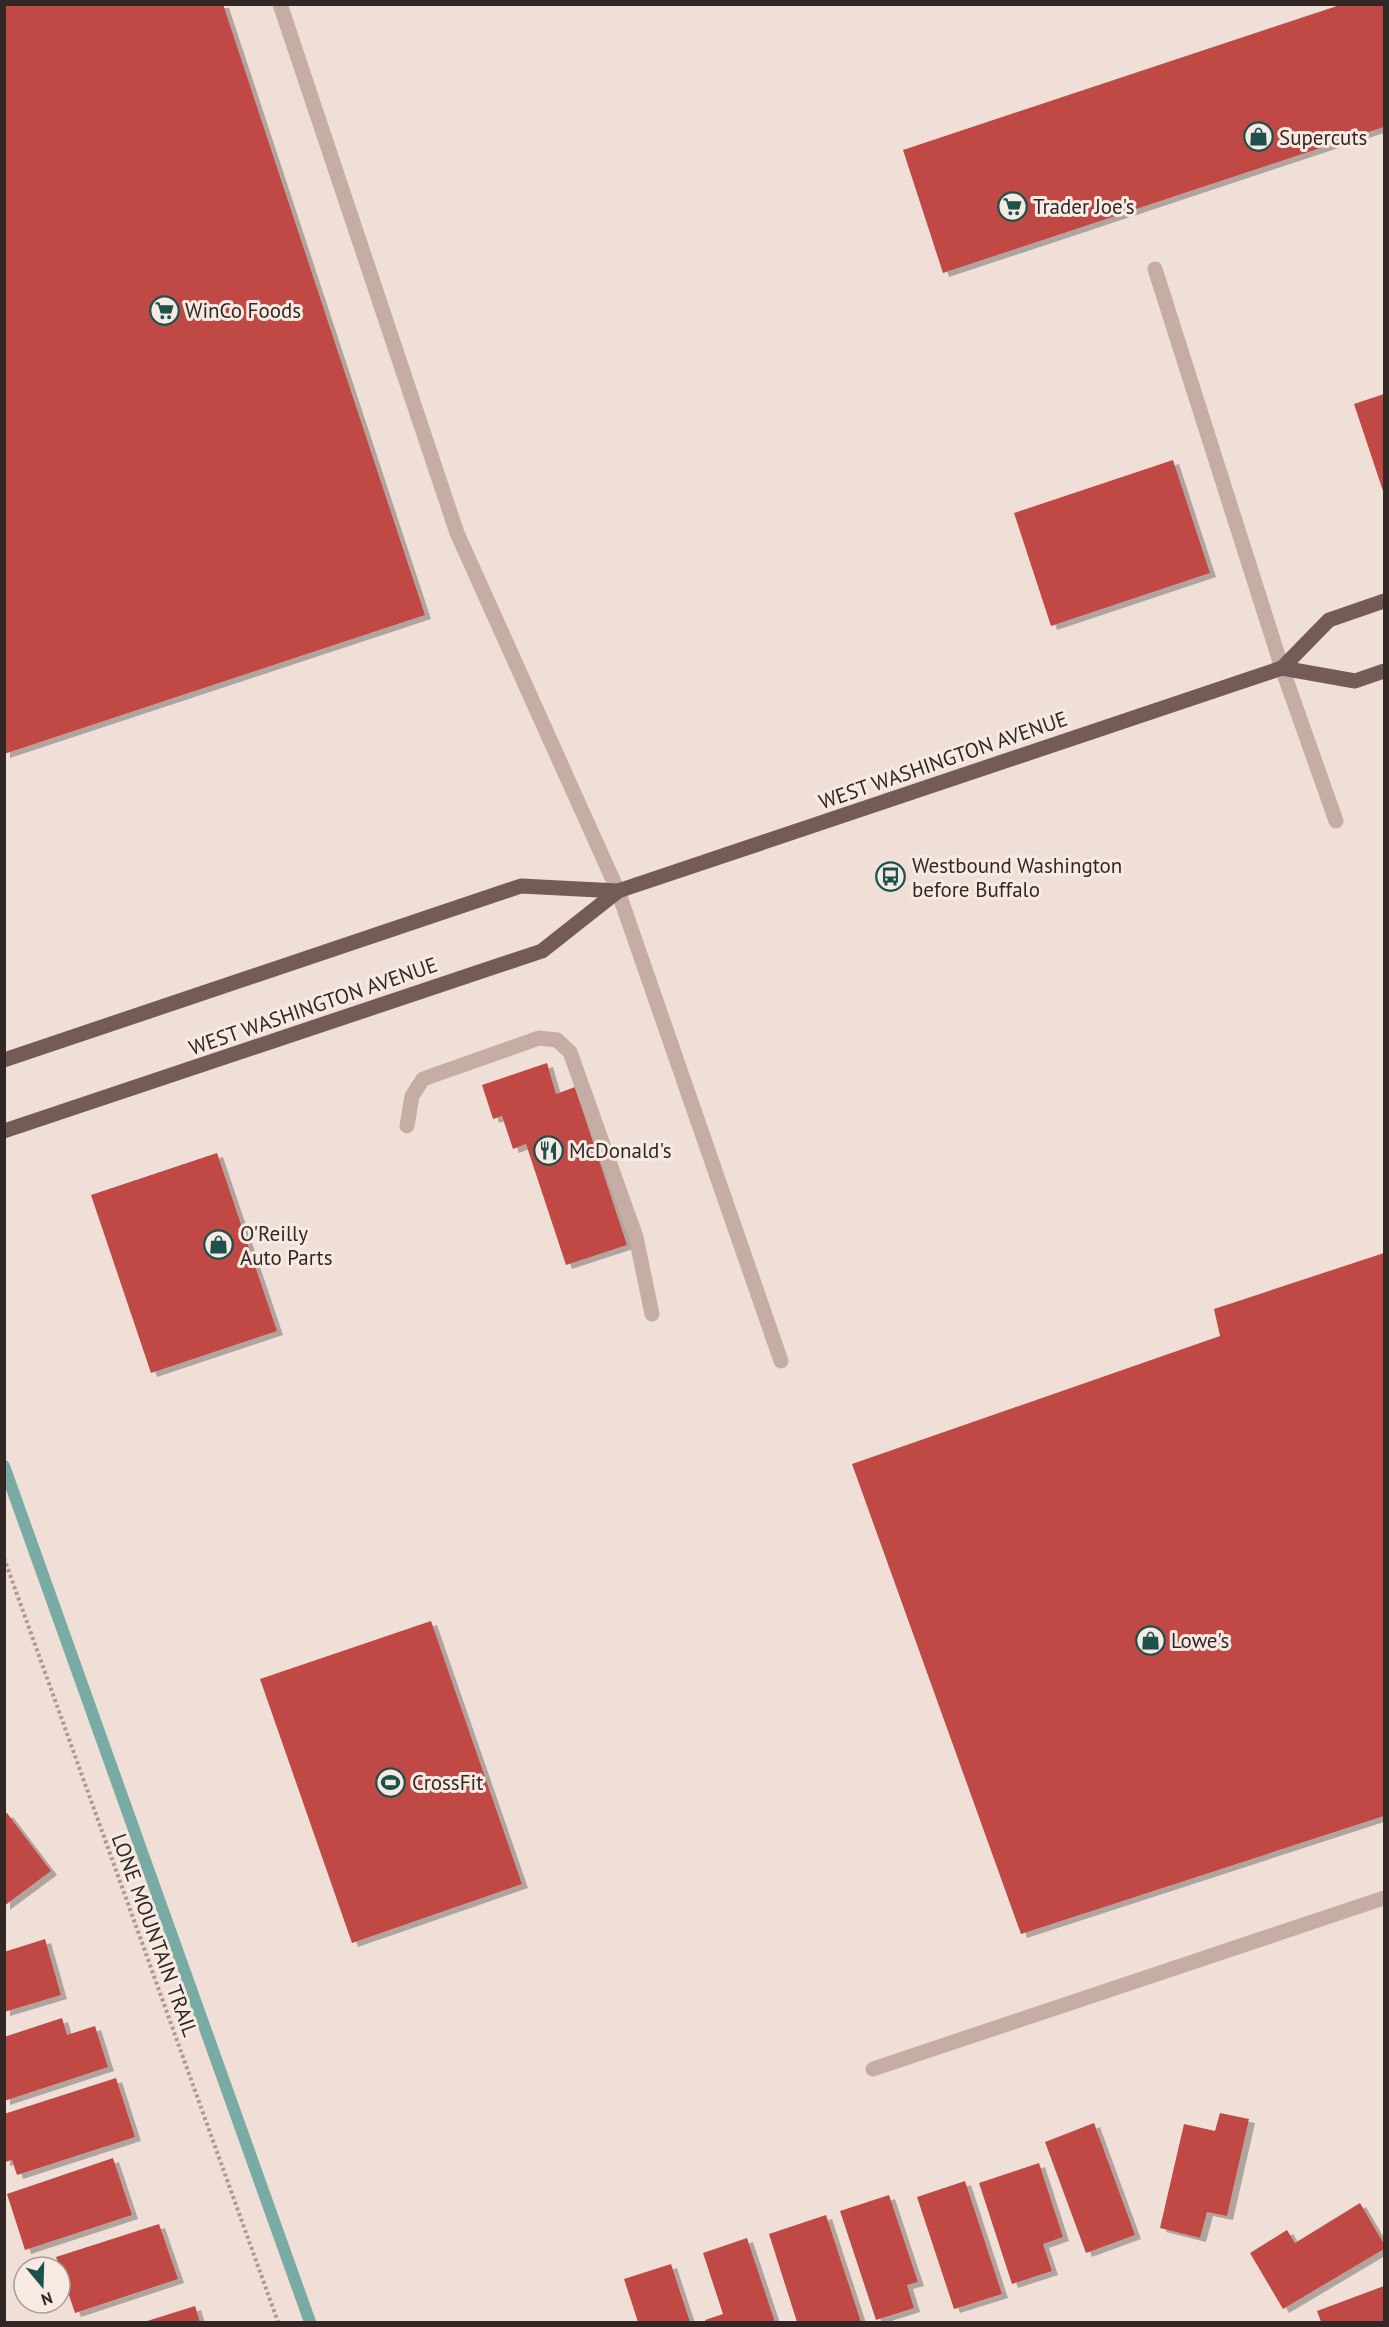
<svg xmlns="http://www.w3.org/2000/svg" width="1389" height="2327" viewBox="0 0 1389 2327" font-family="'PT Sans',sans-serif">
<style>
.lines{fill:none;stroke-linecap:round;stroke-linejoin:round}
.stream{stroke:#78aba3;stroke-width:12}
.building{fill:#c04a44;filter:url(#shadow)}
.path{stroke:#b2978f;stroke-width:4;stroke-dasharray:3 3;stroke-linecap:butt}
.minor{stroke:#c6ada4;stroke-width:15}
.major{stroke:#745b57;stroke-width:15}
.labels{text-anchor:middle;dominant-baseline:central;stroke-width:6;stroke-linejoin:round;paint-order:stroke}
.poi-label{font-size:21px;fill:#322725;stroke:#f7eae3;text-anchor:start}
.street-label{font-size:21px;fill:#322725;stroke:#f7eae3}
</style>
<defs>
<filter id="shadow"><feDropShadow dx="6" dy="4" stdDeviation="0" flood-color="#0004"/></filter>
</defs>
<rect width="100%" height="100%" fill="#efdfd7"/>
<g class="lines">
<path class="stream" d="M4 1466 310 2322"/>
</g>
<g class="building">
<path d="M4 4H223L425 615 4 754Z"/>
<path d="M1343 4H1384V127L943 273 903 150Z"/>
<path d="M1384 394V494L1354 404Z"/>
<path d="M1173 460 1210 573 1051 626 1014 513Z"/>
<path d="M547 1063 556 1094 575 1087 627 1245 566 1265 526 1144 513 1149 502 1116 493 1119 482 1085Z"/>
<path d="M217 1153 277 1331 151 1373 91 1195Z"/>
<path d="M1384 1253V1816L1021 1934 852 1464 1220 1336 1214 1309Z"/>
<path d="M431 1621 522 1884 352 1943 260 1679Z"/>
<path d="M7 1813 51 1871 4 1906V1815Z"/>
<path d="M45 1939 61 1995 4 2012V1952Z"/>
<path d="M62 2018 67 2035 95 2026 108 2067 4 2101V2037Z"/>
<path d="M116 2078 135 2137 17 2175 12 2160 4 2162V2114Z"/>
<path d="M1220 2113 1249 2119 1227 2216 1207 2212 1200 2238 1160 2228 1184 2124 1215 2131Z"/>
<path d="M1094 2123 1135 2235 1086 2253 1045 2142Z"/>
<path d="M113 2158 132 2215 25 2250 7 2194Z"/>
<path d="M1039 2163 1063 2237 1043 2244 1052 2271 1012 2284 979 2183Z"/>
<path d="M965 2181 1002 2294 954 2309 917 2197Z"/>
<path d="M889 2195 918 2282 907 2285 914 2308 876 2320 840 2211Z"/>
<path d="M1360 2203 1384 2244V2249L1283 2309 1250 2253 1287 2230 1295 2243Z"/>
<path d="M826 2215 861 2322H797L769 2234Z"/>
<path d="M159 2224 178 2279 75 2313 56 2257Z"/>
<path d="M747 2238 775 2322H706L705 2320 723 2314 703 2253Z"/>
<path d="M671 2264 690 2322H638L624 2279Z"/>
<path d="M1384 2286V2322H1321L1317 2311Z"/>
<path d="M195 2306 200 2322H144Z"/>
</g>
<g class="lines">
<path class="path" d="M4 1558 278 2322"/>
<g class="minor">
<path d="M280 4 457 533 618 891 781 1361"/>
<path d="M1155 269 1282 668 1336 821"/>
<path d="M407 1126 412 1096 423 1079 539 1038 557 1040 570 1052 636 1237 652 1314"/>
<path d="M873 2069 1384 1898"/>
</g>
<g class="major">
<path d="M1282 668 1355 681 1384 671"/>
<path d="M4 1060 521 886 618 891"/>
<path d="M4 1131 542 951 618 891 1282 668 1329 620 1384 601"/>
</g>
</g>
<defs>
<symbol id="shop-ring" viewBox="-11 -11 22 22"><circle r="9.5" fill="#f7eae3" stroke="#1d514b" stroke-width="1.5"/><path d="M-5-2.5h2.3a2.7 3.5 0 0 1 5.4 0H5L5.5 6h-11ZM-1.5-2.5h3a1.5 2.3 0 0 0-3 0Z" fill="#1d514b"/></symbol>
<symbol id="supermarket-ring" viewBox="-11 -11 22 22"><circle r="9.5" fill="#f7eae3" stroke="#1d514b" stroke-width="1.5"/><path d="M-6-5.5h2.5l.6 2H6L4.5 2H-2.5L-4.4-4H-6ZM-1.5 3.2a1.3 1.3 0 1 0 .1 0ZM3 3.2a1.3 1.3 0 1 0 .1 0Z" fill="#1d514b"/></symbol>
<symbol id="bus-ring" viewBox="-11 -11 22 22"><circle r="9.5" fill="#f7eae3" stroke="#1d514b" stroke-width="1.5"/><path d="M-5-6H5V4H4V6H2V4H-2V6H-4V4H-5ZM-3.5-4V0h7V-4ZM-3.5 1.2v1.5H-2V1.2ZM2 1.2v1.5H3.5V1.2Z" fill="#1d514b"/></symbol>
<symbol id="restaurant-ring" viewBox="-11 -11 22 22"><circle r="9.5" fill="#f7eae3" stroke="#1d514b" stroke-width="1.5"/><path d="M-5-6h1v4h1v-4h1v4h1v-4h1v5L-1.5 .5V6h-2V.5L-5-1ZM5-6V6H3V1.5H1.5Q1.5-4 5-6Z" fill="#1d514b"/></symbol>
<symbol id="stadium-ring" viewBox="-11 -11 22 22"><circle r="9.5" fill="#f7eae3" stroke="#1d514b" stroke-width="1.5"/><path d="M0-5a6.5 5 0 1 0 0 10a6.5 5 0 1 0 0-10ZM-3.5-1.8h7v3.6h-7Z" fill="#1d514b"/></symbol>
</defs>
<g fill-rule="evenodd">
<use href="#shop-ring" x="1242" y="120" width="33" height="33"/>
<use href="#supermarket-ring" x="996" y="190" width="33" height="33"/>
<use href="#supermarket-ring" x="148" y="294" width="33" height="33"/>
<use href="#bus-ring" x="874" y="860" width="33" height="33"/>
<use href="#restaurant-ring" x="532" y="1134" width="33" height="33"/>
<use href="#shop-ring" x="202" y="1228" width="33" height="33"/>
<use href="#shop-ring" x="1134" y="1624" width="33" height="33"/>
<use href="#stadium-ring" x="374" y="1766" width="33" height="33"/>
</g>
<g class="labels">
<g class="poi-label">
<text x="1279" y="137">Supercuts</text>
<text x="1033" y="206">Trader Joe's</text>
<text x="185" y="310">WinCo Foods</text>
<text x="912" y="865">Westbound Washington<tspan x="912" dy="24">before Buffalo</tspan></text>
<text x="569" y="1150">McDonald's</text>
<text x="240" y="1233">O'Reilly<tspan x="240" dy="24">Auto Parts</tspan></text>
<text x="1171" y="1640">Lowe's</text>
<text x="412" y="1782">CrossFit</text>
</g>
<g class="street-label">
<text transform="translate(943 760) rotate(-19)">WEST WASHINGTON AVENUE</text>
<text transform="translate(313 1006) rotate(-19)">WEST WASHINGTON AVENUE</text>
<text transform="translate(155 1935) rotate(70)">LONE MOUNTAIN TRAIL</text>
</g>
</g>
<rect width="1389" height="2327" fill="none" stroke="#322725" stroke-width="12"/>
<g transform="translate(42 2285) rotate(161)"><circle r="28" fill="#f7eae3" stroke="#a89c97" stroke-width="1.5"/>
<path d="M0-4.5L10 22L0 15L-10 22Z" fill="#1d514b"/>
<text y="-9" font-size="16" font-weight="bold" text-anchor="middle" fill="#322725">N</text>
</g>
</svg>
